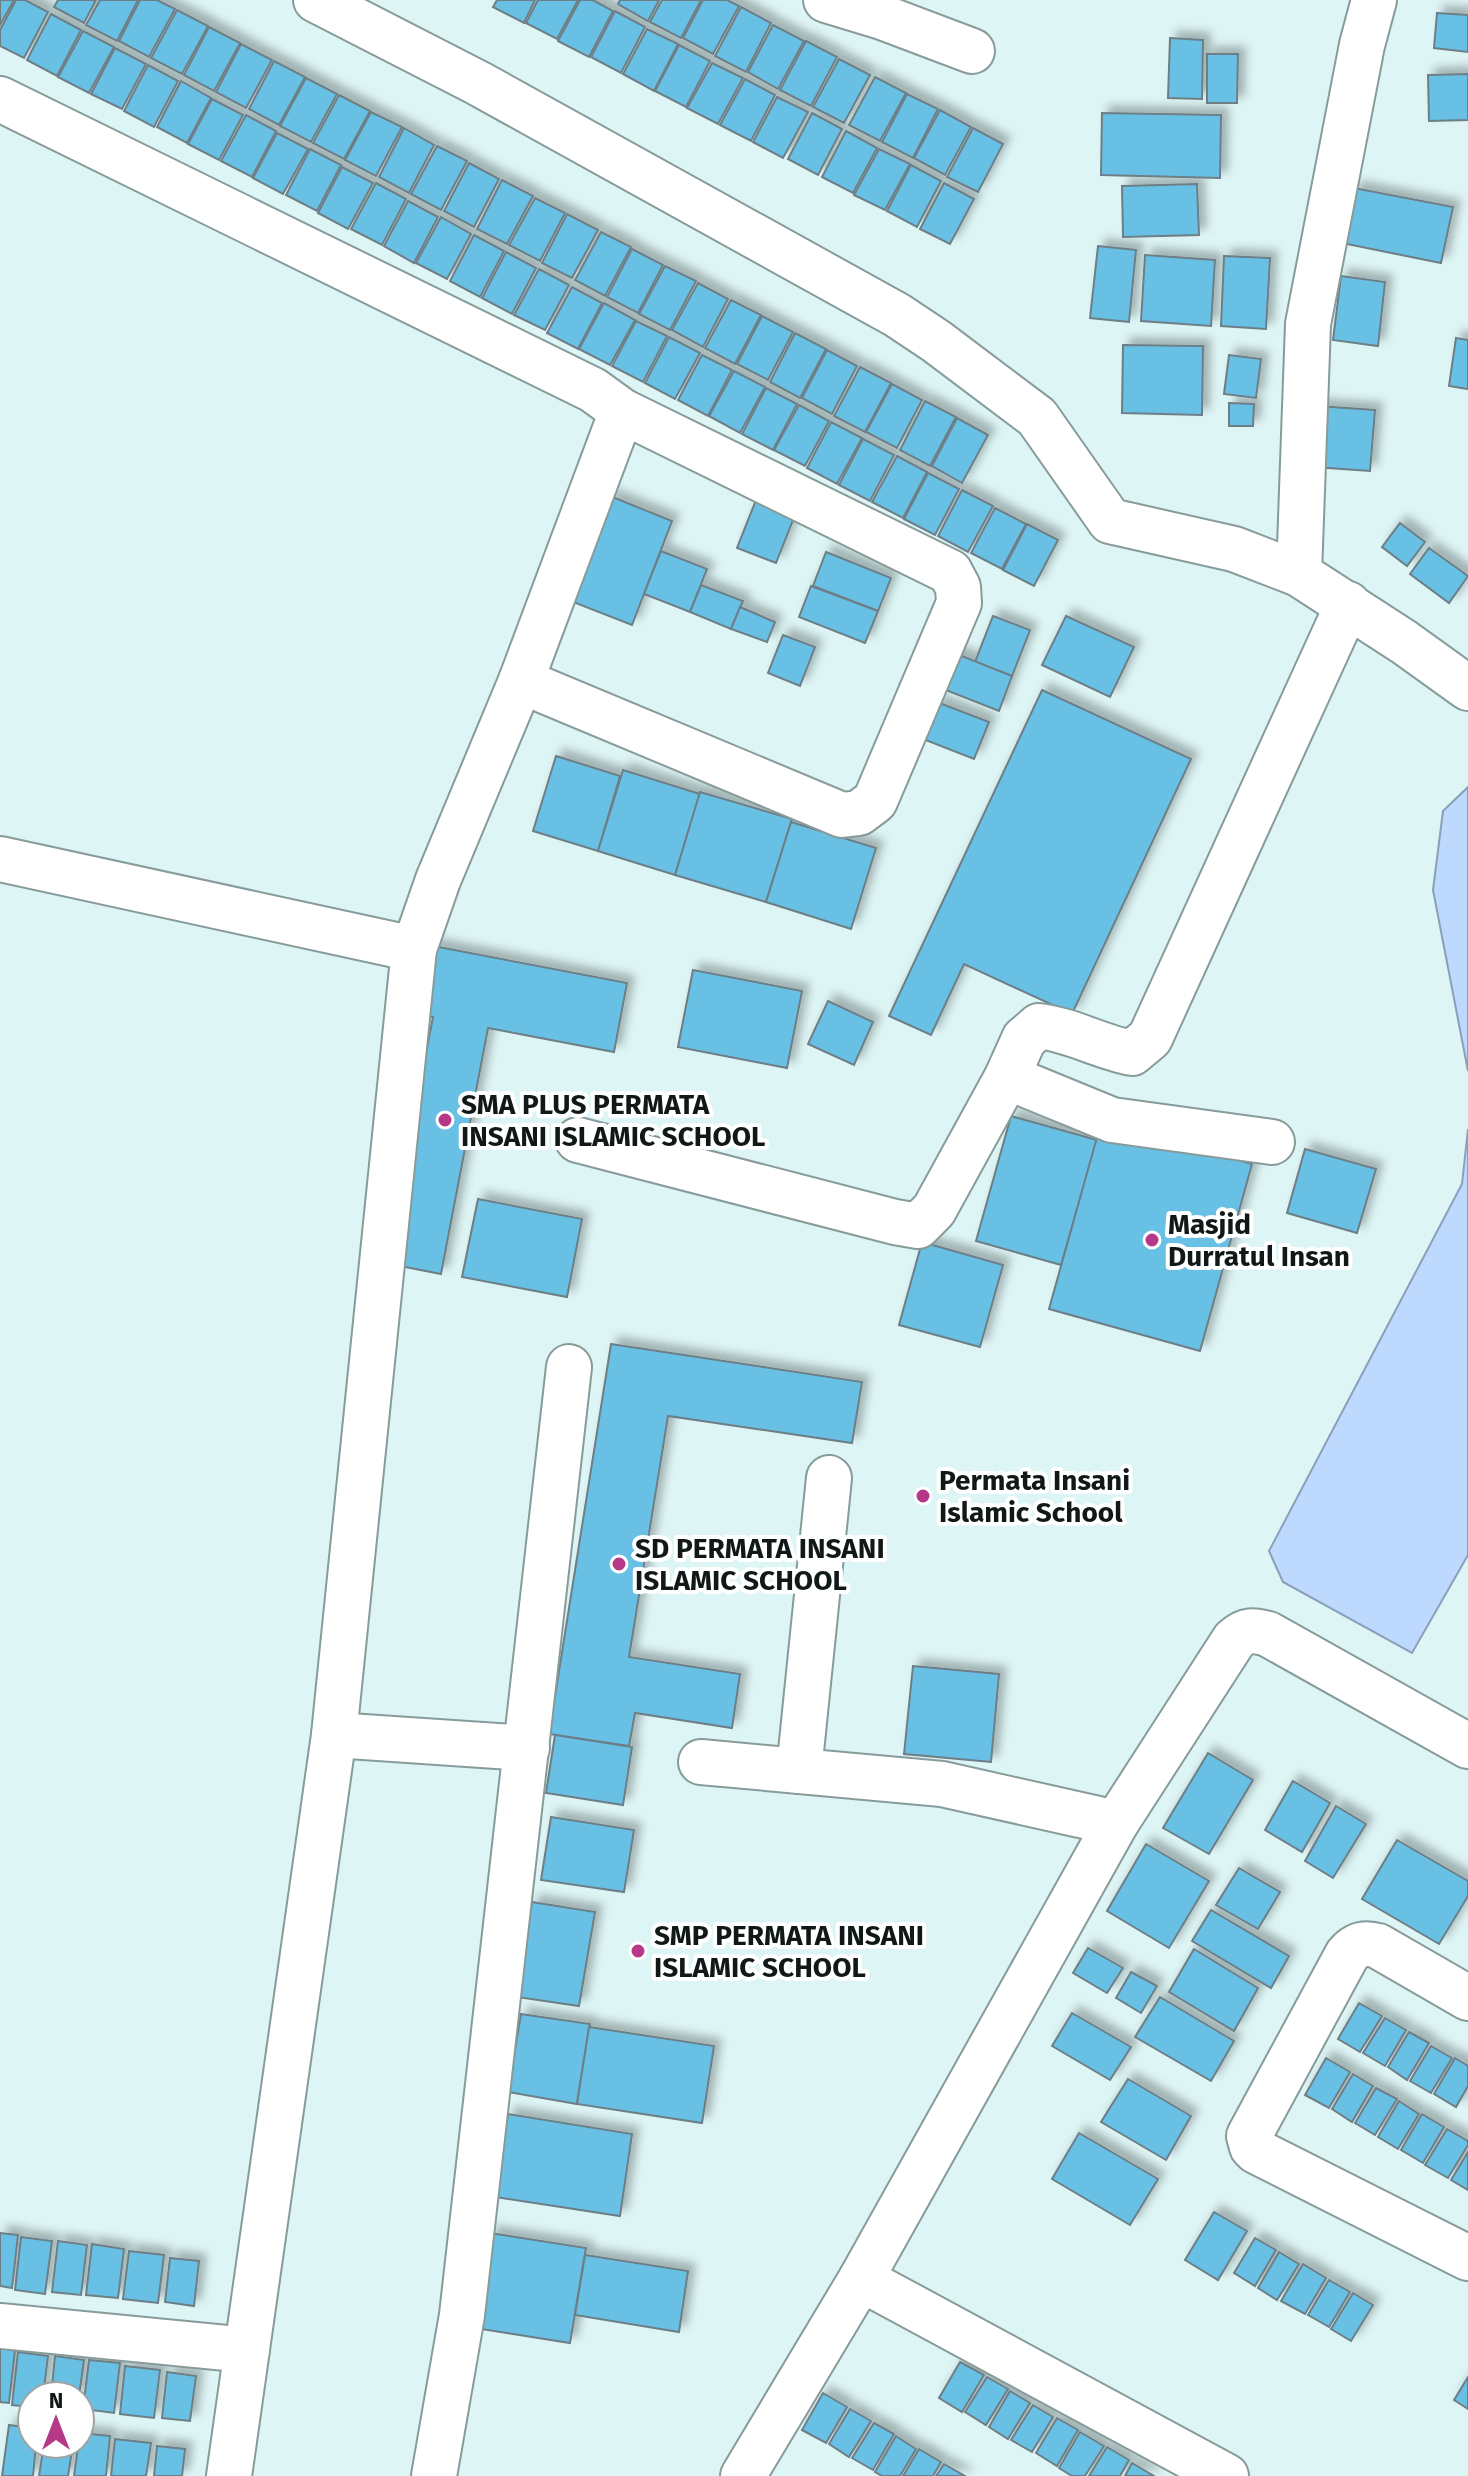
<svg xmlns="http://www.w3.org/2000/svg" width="1468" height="2476" viewBox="0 0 1468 2476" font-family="'Fira Sans',sans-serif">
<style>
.water{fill:#bed9fe;stroke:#8a9fb9;stroke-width:2}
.building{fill:#68c1e5;stroke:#6d7e86;stroke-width:2;filter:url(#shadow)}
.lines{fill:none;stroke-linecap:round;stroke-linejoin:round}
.minor-casing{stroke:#879b9b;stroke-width:48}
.minor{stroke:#fff;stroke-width:44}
.poi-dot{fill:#b63989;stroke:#fff;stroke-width:3}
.labels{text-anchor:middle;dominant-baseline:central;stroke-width:8;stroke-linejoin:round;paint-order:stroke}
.poi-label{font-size:28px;font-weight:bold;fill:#101818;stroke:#fff;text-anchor:start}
</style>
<defs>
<filter id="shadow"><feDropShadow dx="7" dy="-7" stdDeviation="4" flood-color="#0004"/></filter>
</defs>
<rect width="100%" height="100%" fill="#def5f5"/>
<g class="water">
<path d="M1468 787V1071L1433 890 1443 811Z"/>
<path d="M1468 1129V1555L1412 1653 1283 1582 1269 1551 1462 1184Z"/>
</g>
<g class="building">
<path d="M0 0H14L0 25Z"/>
<path d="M16 0H25L48 12 24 58 0 46V30Z"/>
<path d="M58 0H96L84 23 54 7Z"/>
<path d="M100 0H138L117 41 86 25Z"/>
<path d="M140 0H157L175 9 149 57 119 41Z"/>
<path d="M497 0H535L524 23 493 7Z"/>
<path d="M538 0H578L557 39 526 23Z"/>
<path d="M580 0H593L613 11 589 57 558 41Z"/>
<path d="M620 0H659L648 21 618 4Z"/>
<path d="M662 0H701L681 38 650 22Z"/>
<path d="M703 0H727L739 6 713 54 683 38Z"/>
<path d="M741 7 771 23 746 72 715 56Z"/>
<path d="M177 10 208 26 182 74 151 58Z"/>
<path d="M615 11 645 27 621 73 591 57Z"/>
<path d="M1437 13 1468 15V52L1434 48Z"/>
<path d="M51 14 81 30 57 76 27 60Z"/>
<path d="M773 25 804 41 778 89 748 72Z"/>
<path d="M209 27 240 43 214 91 184 75Z"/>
<path d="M647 29 678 44 654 91 623 74Z"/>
<path d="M83 31 114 47 89 93 58 77Z"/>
<path d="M1170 38 1203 40 1202 99 1168 98Z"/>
<path d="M806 41 837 57 811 106 780 90Z"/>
<path d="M241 44 272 60 246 108 216 92Z"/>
<path d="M679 45 710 61 686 107 655 91Z"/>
<path d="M115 48 146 64 122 109 91 94Z"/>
<path d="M1207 54H1238L1237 103H1207Z"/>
<path d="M839 59 870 75 844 123 813 107Z"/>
<path d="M274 61 305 77 279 125 249 109Z"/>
<path d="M712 63 743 78 718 124 687 108Z"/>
<path d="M148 65 178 81 154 127 124 111Z"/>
<path d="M1468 74V120L1429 121 1428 75Z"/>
<path d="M875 77 906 93 880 141 849 125Z"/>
<path d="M306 78 337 94 311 142 280 126Z"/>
<path d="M745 79 775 95 751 141 720 125Z"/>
<path d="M181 81 211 98 187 143 157 127Z"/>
<path d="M907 94 938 109 913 158 882 142Z"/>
<path d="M339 95 370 111 344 159 313 143Z"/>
<path d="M777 97 808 112 783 158 753 142Z"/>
<path d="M212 99 243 115 219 160 188 144Z"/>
<path d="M940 110 971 127 945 175 914 158Z"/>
<path d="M371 112 402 127 376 176 345 160Z"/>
<path d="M812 113 842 129 818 175 788 159Z"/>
<path d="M1102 113 1221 115 1220 178 1101 175Z"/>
<path d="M246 115 276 131 252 177 221 161Z"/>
<path d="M404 128 434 145 409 193 379 177Z"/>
<path d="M973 128 1003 144 978 192 947 177Z"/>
<path d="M846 131 877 148 853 193 822 177Z"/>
<path d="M277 133 308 149 283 194 253 178Z"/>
<path d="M437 146 467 161 441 210 411 194Z"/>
<path d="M310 149 341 165 317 211 286 195Z"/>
<path d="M879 149 910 164 885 210 854 195Z"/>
<path d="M469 163 499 179 474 227 444 211Z"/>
<path d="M911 165 941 181 917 227 887 211Z"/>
<path d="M342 167 373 183 348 229 318 213Z"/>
<path d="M502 180 533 196 507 244 477 229Z"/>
<path d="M376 183 406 199 382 245 351 229Z"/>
<path d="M944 183 974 199 950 244 920 229Z"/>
<path d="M1197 184 1199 235 1123 237 1122 186Z"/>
<path d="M1354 188 1453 207 1441 263 1342 243Z"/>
<path d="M535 198 565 213 540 261 509 245Z"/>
<path d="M408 201 438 217 414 263 384 246Z"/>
<path d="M567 214 598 230 572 278 542 263Z"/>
<path d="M441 217 471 234 447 279 416 263Z"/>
<path d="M601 232 631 247 605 296 575 280Z"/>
<path d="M474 235 504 251 480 297 450 281Z"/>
<path d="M1098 246 1136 250 1129 322 1090 318Z"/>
<path d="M632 249 663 265 638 313 607 297Z"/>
<path d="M506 252 536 268 512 314 482 298Z"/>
<path d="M1145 255 1215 260 1211 326 1141 321Z"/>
<path d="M1224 256 1270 258 1266 329 1221 326Z"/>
<path d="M665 266 696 281 670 330 639 314Z"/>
<path d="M539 269 569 285 545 330 514 315Z"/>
<path d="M1341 276 1385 282 1378 346 1333 340Z"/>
<path d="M698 283 728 299 703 347 672 330Z"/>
<path d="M572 287 602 303 578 349 547 333Z"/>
<path d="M731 300 761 315 735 364 705 348Z"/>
<path d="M604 303 635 320 610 365 579 349Z"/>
<path d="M762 316 793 332 768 380 737 364Z"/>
<path d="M636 321 667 336 643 382 612 366Z"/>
<path d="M795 333 826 349 800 398 770 382Z"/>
<path d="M669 337 700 353 675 399 645 383Z"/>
<path d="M1456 338 1468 340V389L1449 386Z"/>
<path d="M1123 345 1203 346 1202 415 1122 413Z"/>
<path d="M827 350 857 366 832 414 802 398Z"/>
<path d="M702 355 732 370 708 416 678 400Z"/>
<path d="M1229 355 1261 359 1256 398 1224 394Z"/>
<path d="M860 367 891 383 865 432 834 416Z"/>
<path d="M734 371 765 387 740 433 709 416Z"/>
<path d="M892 384 922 400 897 448 866 432Z"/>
<path d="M766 388 797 404 773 450 742 434Z"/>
<path d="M925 401 956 417 930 466 900 450Z"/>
<path d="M1229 403 1254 404 1253 426H1229Z"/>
<path d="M799 405 829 421 805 466 774 450Z"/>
<path d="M1317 406 1375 410 1370 471 1314 467Z"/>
<path d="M957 418 988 435 962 483 932 466Z"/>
<path d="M831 422 862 438 837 484 807 468Z"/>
<path d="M863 439 894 455 870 501 839 485Z"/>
<path d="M897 456 927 472 903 518 872 502Z"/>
<path d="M928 473 959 489 935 535 904 519Z"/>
<path d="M962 490 993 506 968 552 938 536Z"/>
<path d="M610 496 672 521 632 625 568 600Z"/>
<path d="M756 500 795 515 776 563 737 548Z"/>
<path d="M995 508 1026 524 1002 569 971 553Z"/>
<path d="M1400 523 1425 542 1407 566 1382 547Z"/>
<path d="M1027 524 1058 540 1034 586 1003 570Z"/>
<path d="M1429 548 1468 576 1449 603 1410 574Z"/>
<path d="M661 551 707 569 690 612 644 594Z"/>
<path d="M826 552 891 578 878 611 813 586Z"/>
<path d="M701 585 743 601 731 629 690 612Z"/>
<path d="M811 586 878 611 865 643 799 617Z"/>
<path d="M740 607 775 622 767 642 731 629Z"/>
<path d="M993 616 1030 630 1012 676 975 662Z"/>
<path d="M1066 616 1134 647 1110 697 1042 665Z"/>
<path d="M783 635 815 647 800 686 768 673Z"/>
<path d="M947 650 1012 676 999 711 933 685Z"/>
<path d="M1042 690 1191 759 1072 1014 964 964 931 1035 889 1016Z"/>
<path d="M937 702 989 722 974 759 923 739Z"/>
<path d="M556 756 620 776 598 851 533 831Z"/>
<path d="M623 770 700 794 675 875 598 851Z"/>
<path d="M700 792 792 819 766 902 675 875Z"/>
<path d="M791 822 876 848 851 929 766 902Z"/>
<path d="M428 945 627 983 614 1052 488 1028 441 1274 385 1263 433 1017 416 1014Z"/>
<path d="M693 970 802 991 787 1068 678 1047Z"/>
<path d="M828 1001 873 1022 854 1065 808 1044Z"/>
<path d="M1011 1116 1097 1140 1061 1265 976 1241Z"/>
<path d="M1101 1123 1252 1164 1200 1351 1049 1309Z"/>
<path d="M1305 1149 1376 1169 1357 1233 1287 1213Z"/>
<path d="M478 1199 582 1219 567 1297 462 1277Z"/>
<path d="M922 1242 1003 1265 980 1347 899 1325Z"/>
<path d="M611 1344 862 1382 852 1443 668 1416 629 1657 740 1674 732 1728 635 1713 629 1746 549 1734Z"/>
<path d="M913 1666 999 1674 991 1762 904 1754Z"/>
<path d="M555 1735 632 1747 623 1805 546 1793Z"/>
<path d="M1208 1753 1253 1780 1209 1854 1163 1828Z"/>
<path d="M1293 1781 1330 1803 1302 1852 1265 1830Z"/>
<path d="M1336 1806 1366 1824 1333 1878 1305 1861Z"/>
<path d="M551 1817 634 1830 624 1892 541 1880Z"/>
<path d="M1397 1840 1468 1881V1896L1439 1944 1362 1899Z"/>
<path d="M1146 1844 1209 1881 1169 1948 1107 1911Z"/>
<path d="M1239 1868 1280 1892 1258 1929 1216 1905Z"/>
<path d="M532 1902 595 1912 579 2006 517 1997Z"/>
<path d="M1211 1910 1289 1956 1271 1988 1192 1941Z"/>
<path d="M1088 1948 1123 1968 1107 1993 1073 1973Z"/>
<path d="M1194 1949 1258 1988 1234 2031 1169 1992Z"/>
<path d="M1131 1972 1157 1986 1141 2013 1116 1998Z"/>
<path d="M1160 1997 1234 2041 1211 2081 1135 2037Z"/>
<path d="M1359 2003 1382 2016 1360 2052 1338 2039Z"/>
<path d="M1072 2013 1131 2047 1110 2080 1052 2046Z"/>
<path d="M521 2014 590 2024 577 2104 508 2092Z"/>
<path d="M1385 2018 1406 2030 1385 2066 1363 2053Z"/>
<path d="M589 2027 714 2046 702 2123 577 2104Z"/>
<path d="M1409 2032 1429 2043 1407 2080 1388 2067Z"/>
<path d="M1431 2046 1452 2058 1431 2093 1410 2081Z"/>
<path d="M1326 2058 1350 2072 1329 2108 1305 2095Z"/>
<path d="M1455 2058 1468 2066V2086L1456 2107 1434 2094Z"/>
<path d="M1353 2074 1373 2086 1352 2122 1332 2109Z"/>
<path d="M1128 2079 1191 2116 1166 2160 1101 2122Z"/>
<path d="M1376 2088 1397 2099 1375 2135 1355 2123Z"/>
<path d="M1399 2101 1419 2114 1398 2149 1378 2137Z"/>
<path d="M508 2114 632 2134 620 2216 495 2197Z"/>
<path d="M1422 2114 1444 2127 1423 2163 1401 2150Z"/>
<path d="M1447 2129 1468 2141V2145L1448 2178 1425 2165Z"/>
<path d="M1079 2133 1158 2179 1130 2225 1052 2179Z"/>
<path d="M1468 2152V2190L1451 2180Z"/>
<path d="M1214 2212 1247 2231 1218 2280 1185 2260Z"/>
<path d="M0 2233 18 2235 12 2288 0 2286Z"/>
<path d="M490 2233 586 2248 570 2343 475 2328Z"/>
<path d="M21 2237 52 2241 45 2294 15 2290Z"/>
<path d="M1255 2238 1276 2250 1255 2286 1234 2273Z"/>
<path d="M58 2241 87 2245 81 2295 52 2292Z"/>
<path d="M92 2244 124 2249 118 2298 86 2295Z"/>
<path d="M129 2251 164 2255 158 2303 123 2299Z"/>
<path d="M1279 2252 1299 2264 1277 2300 1258 2288Z"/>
<path d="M585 2255 688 2271 679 2332 575 2315Z"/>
<path d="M170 2258 199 2261 194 2306 165 2302Z"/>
<path d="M1303 2264 1326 2278 1305 2314 1281 2301Z"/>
<path d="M1329 2280 1350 2292 1329 2327 1308 2315Z"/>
<path d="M1353 2293 1373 2305 1351 2341 1331 2329Z"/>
<path d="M0 2348 15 2350 9 2403 0 2402Z"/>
<path d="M18 2352 48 2356 43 2396H32V2407L12 2405Z"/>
<path d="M55 2356 84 2360 79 2396H51Z"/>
<path d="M89 2360 120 2363 114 2413 83 2409Z"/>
<path d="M960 2362 984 2375 962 2412 939 2398Z"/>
<path d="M125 2366 160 2370 154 2418 120 2414Z"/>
<path d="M167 2372 196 2376 190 2421 162 2418Z"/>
<path d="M987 2377 1008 2389 986 2425 965 2412Z"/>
<path d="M1468 2377V2409L1454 2400Z"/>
<path d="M1010 2391 1030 2403 1008 2439 989 2427Z"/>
<path d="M823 2393 847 2407 826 2443 802 2430Z"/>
<path d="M1033 2405 1053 2417 1032 2452 1011 2440Z"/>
<path d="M850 2409 871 2421 849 2457 829 2444Z"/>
<path d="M1057 2418 1078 2430 1057 2466 1036 2453Z"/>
<path d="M874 2423 894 2434 873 2470 852 2458Z"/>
<path d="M9 2425 32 2428V2444H36L33 2476H2Z"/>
<path d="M1080 2432 1104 2446 1085 2476H1072L1059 2468Z"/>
<path d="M80 2433 110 2436 106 2476H74Z"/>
<path d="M896 2436 916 2449 900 2476H882L875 2472Z"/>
<path d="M115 2439 151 2443 146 2476H111Z"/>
<path d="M44 2444H73L68 2476H39Z"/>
<path d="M157 2446 185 2449 182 2476H154Z"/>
<path d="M1107 2447 1129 2460 1120 2476H1089Z"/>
<path d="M919 2449 941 2462 933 2476H903Z"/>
<path d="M1132 2463 1154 2476H1125Z"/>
<path d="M944 2464 965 2476H936Z"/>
</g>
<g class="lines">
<defs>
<g id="minor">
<path d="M316 0 478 83 897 315 936 341 1037 417 1110 521 1234 549 1299 574 1404 642 1468 688"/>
<path d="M826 0 882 17 972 51"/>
<path d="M0 99 593 390 622 411 950 572 958 587 959 603 875 801 859 813 842 815 521 681"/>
<path d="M1299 574 1308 324 1362 45 1374 0"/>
<path d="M0 859 414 949 438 880 521 681 622 411"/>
<path d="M1007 1077 1112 1120 1272 1142"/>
<path d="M578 1140 895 1222 918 1226 934 1210 1007 1077 1024 1039 1039 1026C1072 1030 1100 1047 1132 1053L1150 1038 1348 604"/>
<path d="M334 1735 527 1748"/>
<path d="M701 1762 942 1784 1116 1823"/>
<path d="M799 1771 829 1478"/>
<path d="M1468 1998 1378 1946C1364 1942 1356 1944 1347 1955L1249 2136 1252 2147 1256 2151 1468 2258"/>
<path d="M861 2279 1226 2476"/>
<path d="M0 2326 247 2350"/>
<path d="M229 2476 334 1735 414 949"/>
<path d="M434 2476 462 2315 569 1367"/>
<path d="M743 2476 861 2279 1116 1823 1234 1640C1246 1629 1254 1630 1268 1634L1468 1746"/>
</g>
</defs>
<use href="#minor" class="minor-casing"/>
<use href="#minor" class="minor"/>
</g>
<g class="poi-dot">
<circle cx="445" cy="1120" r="8"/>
<circle cx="1152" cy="1240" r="8"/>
<circle cx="923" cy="1496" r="8"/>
<circle cx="619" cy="1564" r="8"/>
<circle cx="638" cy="1951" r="8"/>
</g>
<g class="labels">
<g class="poi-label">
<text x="461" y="1104">SMA PLUS PERMATA<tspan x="461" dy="32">INSANI ISLAMIC SCHOOL</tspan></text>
<text x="1168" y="1224">Masjid<tspan x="1168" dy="32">Durratul Insan</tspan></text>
<text x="939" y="1480">Permata Insani<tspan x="939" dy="32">Islamic School</tspan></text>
<text x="635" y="1548">SD PERMATA INSANI<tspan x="635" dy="32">ISLAMIC SCHOOL</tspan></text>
<text x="654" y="1935">SMP PERMATA INSANI<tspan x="654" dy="32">ISLAMIC SCHOOL</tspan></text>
</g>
</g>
<g transform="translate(56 2420)"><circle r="38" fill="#ffffff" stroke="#9fa3a3" stroke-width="2"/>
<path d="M0-6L14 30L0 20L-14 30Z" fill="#b63989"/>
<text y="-12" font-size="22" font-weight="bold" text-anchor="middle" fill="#101818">N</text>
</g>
</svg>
